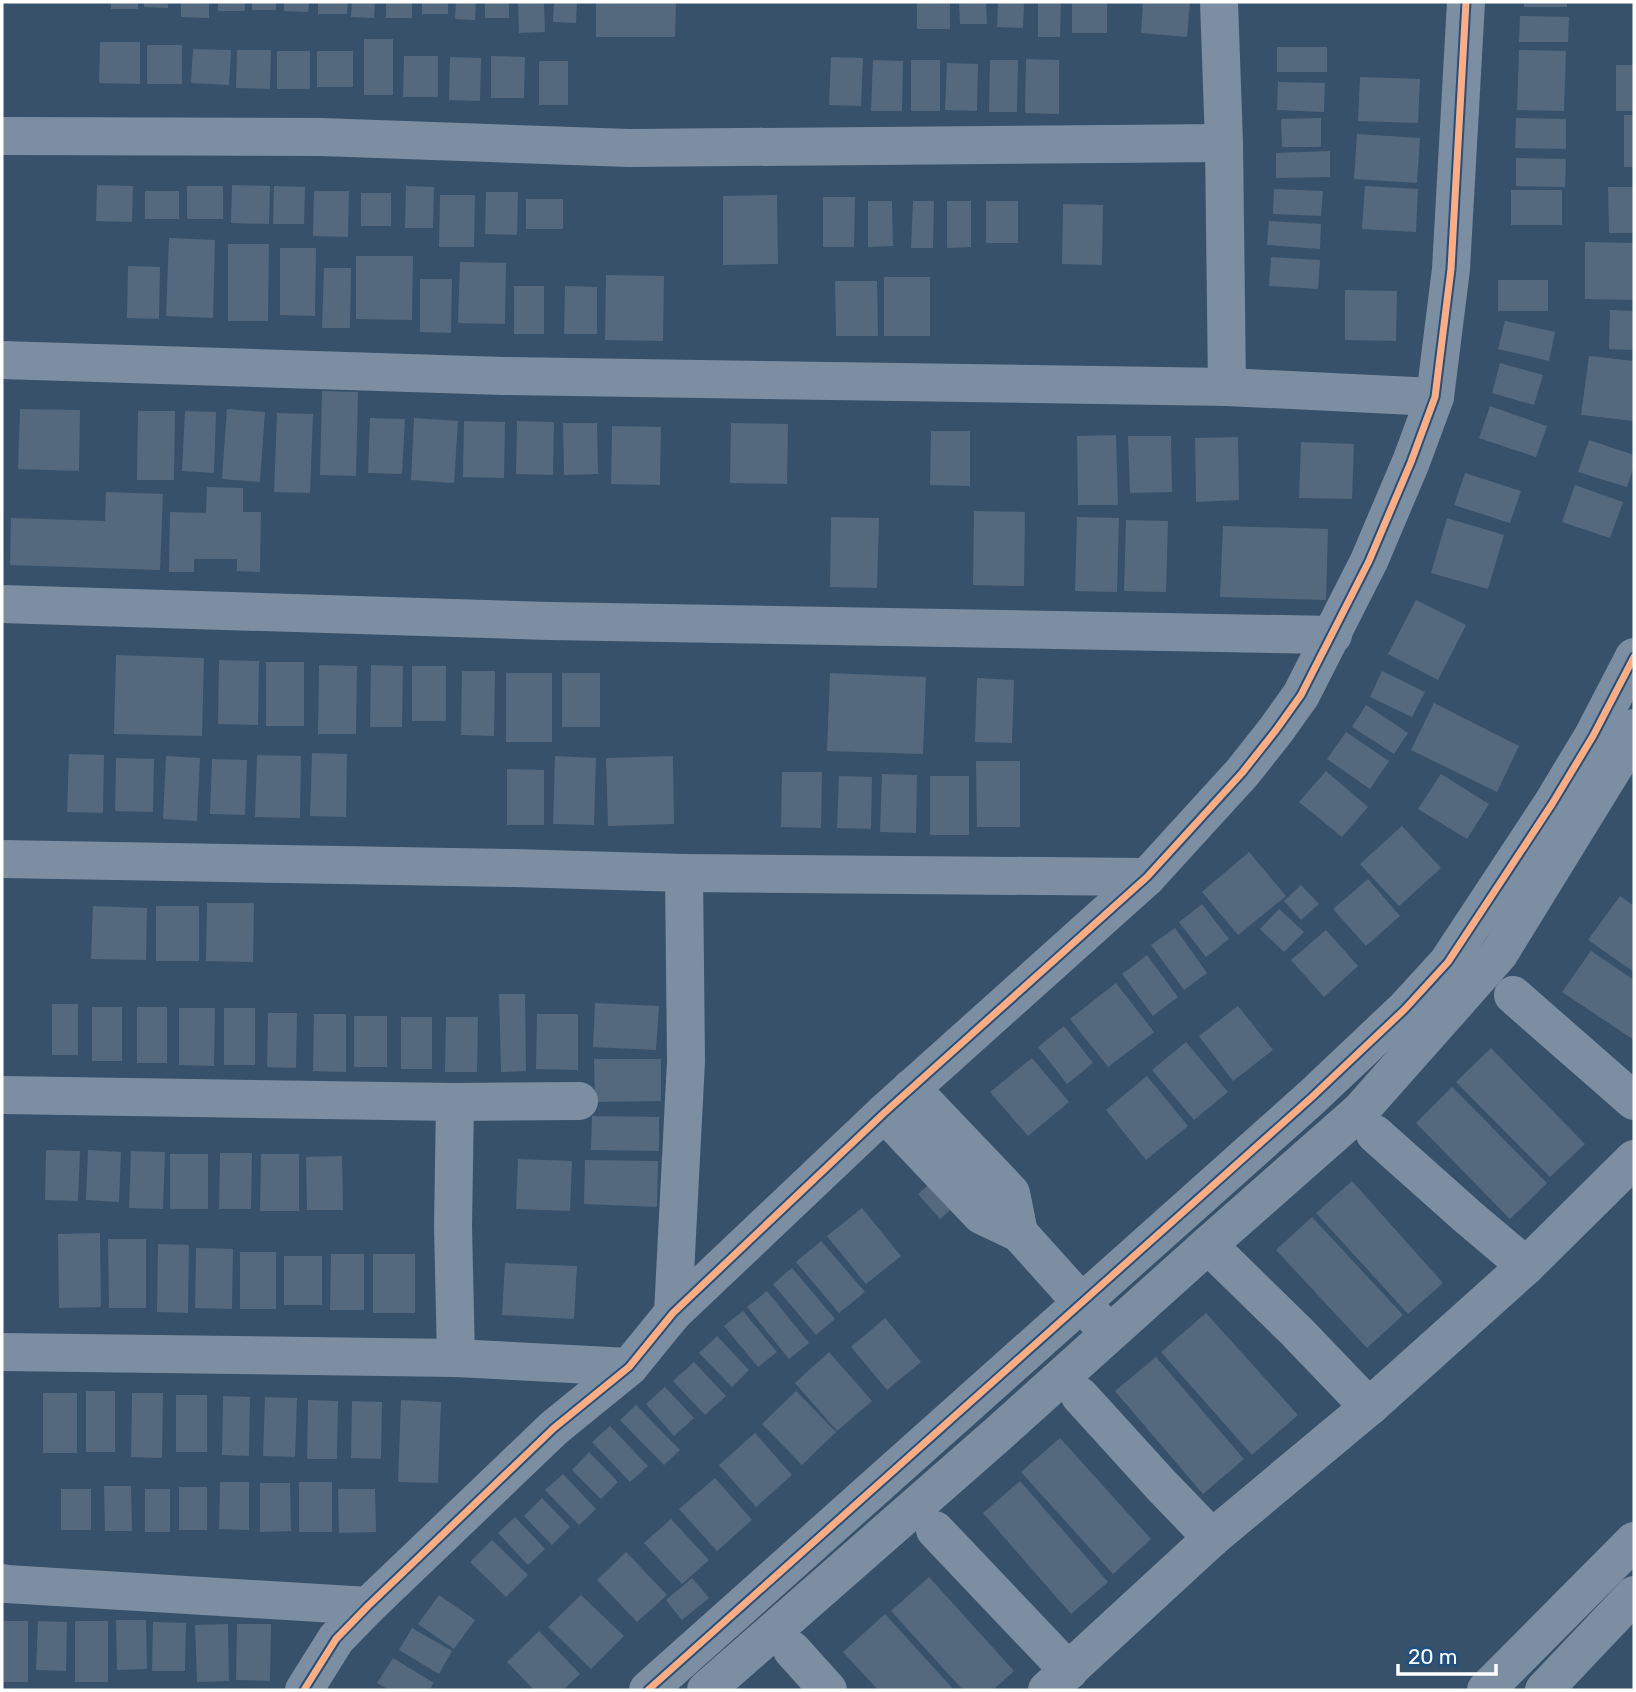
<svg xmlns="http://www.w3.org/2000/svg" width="1636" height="1692" viewBox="0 0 1636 1692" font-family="Rubik,sans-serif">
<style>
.building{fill:#54697d}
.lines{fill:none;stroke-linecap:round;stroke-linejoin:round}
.minor{stroke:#7c8ea1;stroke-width:38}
.cycleway-casing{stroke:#215180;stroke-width:11}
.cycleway{stroke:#ffac80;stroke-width:7}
</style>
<rect width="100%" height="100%" fill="#37516a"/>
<g class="building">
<rect x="111" y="2" width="27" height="7"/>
<path d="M144 2H168V8L144 7Z"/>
<path d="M181 2H209V18L181 17Z"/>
<rect x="218" y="2" width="27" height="9"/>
<rect x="252" y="2" width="24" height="8"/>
<path d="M284 2H309L308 12 284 11Z"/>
<path d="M318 2H348L347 14H318Z"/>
<path d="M352 2H375L374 18 351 17Z"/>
<rect x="386" y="2" width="26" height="16"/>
<rect x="422" y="2" width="26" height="12"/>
<path d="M456 2H476L475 20 455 19Z"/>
<rect x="485" y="2" width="24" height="16"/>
<path d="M518 2H544L545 32 519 33Z"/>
<path d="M554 2H577L576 23 553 22Z"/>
<path d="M596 2H676L675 37H596Z"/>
<rect x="917" y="2" width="33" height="27"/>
<path d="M959 2H986L987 24H960Z"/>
<path d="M998 2H1024L1023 28 997 27Z"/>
<path d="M1038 2H1061L1060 37H1038Z"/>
<rect x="1072" y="2" width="35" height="31"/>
<path d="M1143 2H1190L1187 37 1141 33Z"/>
<rect x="1524" y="2" width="43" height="5"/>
<path d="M1520 16 1569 17 1568 42H1519Z"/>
<rect x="364" y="39" width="29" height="56"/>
<path d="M100 42H140V84L99 83Z"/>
<rect x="147" y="45" width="35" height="39"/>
<rect x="1277" y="47" width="50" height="25"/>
<path d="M193 49 231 50 229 85 191 83Z"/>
<path d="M237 50H271L270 89 236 88Z"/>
<path d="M1519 50 1566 51 1564 111 1517 110Z"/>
<rect x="277" y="51" width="33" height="38"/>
<rect x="317" y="51" width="36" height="36"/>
<path d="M404 56H438V97H403Z"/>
<path d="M491 56 525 57 524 98H491Z"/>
<path d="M450 57 481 58 480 101 449 100Z"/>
<path d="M831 57 863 58 861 106 829 105Z"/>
<path d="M1026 59 1059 60V114L1025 113Z"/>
<path d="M873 60 903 61 902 111H871Z"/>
<rect x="911" y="60" width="29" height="51"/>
<path d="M990 60H1018L1017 112H989Z"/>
<rect x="539" y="61" width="29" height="44"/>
<path d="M947 63 978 64 977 111 945 110Z"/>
<rect x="1616" y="65" width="18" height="46"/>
<path d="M1360 77 1420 79 1418 123 1358 121Z"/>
<path d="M1278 82 1325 83 1324 112 1277 110Z"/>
<rect x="1624" y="115" width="10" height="52"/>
<path d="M1321 118V147H1282L1281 119Z"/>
<path d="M1516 118 1566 119V149L1515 148Z"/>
<path d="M1357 134 1420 138 1417 183 1354 179Z"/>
<path d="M1330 151V177L1276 178V153Z"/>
<path d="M1516 158 1566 159 1565 187 1516 186Z"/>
<path d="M97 185 133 186 132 222 96 221Z"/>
<path d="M232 185 270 186 269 224 231 223Z"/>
<rect x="187" y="186" width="36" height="33"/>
<path d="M274 186 305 187 304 224H273Z"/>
<path d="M406 186 434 187 433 228H405Z"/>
<path d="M1365 186 1418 189 1416 232 1362 229Z"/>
<path d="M1608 187H1634V233H1609Z"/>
<path d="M1274 189 1323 191 1321 216 1273 214Z"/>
<rect x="1511" y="190" width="51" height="35"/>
<rect x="145" y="191" width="34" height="28"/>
<path d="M314 191H349L348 237 313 236Z"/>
<path d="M486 192H518L517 235 485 234Z"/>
<rect x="361" y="193" width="30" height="33"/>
<path d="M440 195H475L474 247H439Z"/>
<path d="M777 195 778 264 723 265V196Z"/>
<path d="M823 197H855L854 247H823Z"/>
<rect x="526" y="199" width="37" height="30"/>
<path d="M868 201H892L893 246 868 247Z"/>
<path d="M913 201H934L933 248H911Z"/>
<path d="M947 201H971V247L947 248Z"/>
<rect x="986" y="201" width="32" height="42"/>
<path d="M1063 204 1103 205 1102 265 1062 264Z"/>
<path d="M1269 221 1321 224 1320 249 1267 245Z"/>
<path d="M169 238 215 240 213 318 166 316Z"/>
<path d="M1585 242 1634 243V300L1585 299Z"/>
<path d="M228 244H269L268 321H228Z"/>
<path d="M280 248H316L315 316 280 315Z"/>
<path d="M356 256H413L412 320 356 319Z"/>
<path d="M1271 257 1320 260 1318 289 1269 286Z"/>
<path d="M460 262 506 263 505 324 458 323Z"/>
<path d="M128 266 160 267 159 319 127 318Z"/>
<path d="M324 268H351L350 328H322Z"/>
<path d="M606 275 664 276 663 341 605 340Z"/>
<rect x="884" y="277" width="46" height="59"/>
<path d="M420 279H452L451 333 420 332Z"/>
<rect x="1498" y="280" width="50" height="31"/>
<path d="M835 281H877L878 336H836Z"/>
<rect x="514" y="286" width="30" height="48"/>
<path d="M565 286 597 287V334H564Z"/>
<path d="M1345 290 1397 291 1396 341 1345 340Z"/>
<path d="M1610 310 1634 311V350L1609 349Z"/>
<path d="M1505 321 1555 332 1549 361 1498 349Z"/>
<path d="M1589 356 1634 361V421L1581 415Z"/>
<path d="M1500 363 1543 375 1534 405 1492 393Z"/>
<path d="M322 391 358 392 356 476 320 475Z"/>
<path d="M1490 406 1547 426 1536 457 1479 438Z"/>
<path d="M20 409 80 410 79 471 18 469Z"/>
<path d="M227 409 265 412 260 482 222 479Z"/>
<path d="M138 411H175L174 480H137Z"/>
<path d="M185 411 216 412 214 473 182 471Z"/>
<path d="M277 413 313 414 310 493 274 492Z"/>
<path d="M370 418 405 419 402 474 368 473Z"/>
<path d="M414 418 458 421 454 483 411 480Z"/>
<path d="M464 421 505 422 504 478 463 477Z"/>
<path d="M517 421 554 422 553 475 516 474Z"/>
<path d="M563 423H597L598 474 564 475Z"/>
<path d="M731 423 788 424 787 484 730 483Z"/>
<path d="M612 426 661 427 660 485 611 484Z"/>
<path d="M931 431H970V486L930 485Z"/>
<path d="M1116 435 1118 505H1078L1077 436Z"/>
<path d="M1128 436H1171L1172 492 1130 493Z"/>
<path d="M1238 437 1239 500 1196 502 1195 438Z"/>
<path d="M1589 440 1634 455V466L1627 487 1578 472Z"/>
<path d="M1301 442 1354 444 1352 499 1299 498Z"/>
<path d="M1465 473 1521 491 1510 523 1454 505Z"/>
<path d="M1575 485 1623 502 1610 538 1562 522Z"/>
<path d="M207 487 243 488V512H261L260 572 237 571V559H194V572H169L170 512 206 513Z"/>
<path d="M106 492 163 494 160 570 10 565 11 518 105 521Z"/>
<path d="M974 511 1025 512 1024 586 973 585Z"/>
<path d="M831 517 879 518 877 588 830 587Z"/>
<path d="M1077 517 1119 518 1117 592 1075 591Z"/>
<path d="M1447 518 1504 535 1488 589 1431 573Z"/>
<path d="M1126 520 1168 521 1166 592 1124 591Z"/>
<path d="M1223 526 1328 529 1326 600 1220 597Z"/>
<path d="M1416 600 1466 625 1438 680 1388 654Z"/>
<path d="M116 655 204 658 202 736 114 734Z"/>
<path d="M219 660 259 661 258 725 218 724Z"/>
<rect x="266" y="662" width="38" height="64"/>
<path d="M319 665 357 666 356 734H318Z"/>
<path d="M371 665 403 666 402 727H370Z"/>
<rect x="412" y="666" width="34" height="55"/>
<path d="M462 671H495L494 736 461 735Z"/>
<path d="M1382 671 1425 692 1412 717 1370 697Z"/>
<rect x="506" y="673" width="46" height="69"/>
<rect x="562" y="673" width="38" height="54"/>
<path d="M830 673 926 677 923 754 827 751Z"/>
<path d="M977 678 1014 680 1012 743 975 742Z"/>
<path d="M1434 703 1519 746 1497 792 1411 750Z"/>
<path d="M1366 705 1408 733 1394 754 1352 727Z"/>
<path d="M1346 732 1389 761 1370 789 1327 759Z"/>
<path d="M312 753 347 754 346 817 310 816Z"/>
<path d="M69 754 104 755 103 813 67 812Z"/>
<path d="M257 755 301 756 300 818 255 817Z"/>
<path d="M166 756 200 758 197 821 163 819Z"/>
<path d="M555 756 596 758 594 825 553 824Z"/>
<path d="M673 756 674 824 608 826 606 758Z"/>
<path d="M116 758 154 759 153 812 115 811Z"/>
<path d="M212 759 247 760 245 815 210 814Z"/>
<path d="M976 761H1020V827H977Z"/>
<path d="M507 769 544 770V825H507Z"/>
<path d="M1326 771 1368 807 1342 837 1299 802Z"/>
<path d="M782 772H822L821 828 781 827Z"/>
<path d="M882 774 917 775 916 833 880 832Z"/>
<path d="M1441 774 1489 804 1467 839 1418 809Z"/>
<path d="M839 776 872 777 871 829 837 828Z"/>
<rect x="930" y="776" width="39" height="59"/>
<path d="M1402 826 1441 868 1399 906 1360 864Z"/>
<path d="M1249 852 1286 896 1238 935 1202 892Z"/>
<path d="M1368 879 1400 916 1366 946 1333 909Z"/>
<path d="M1301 885 1319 904 1301 920 1284 901Z"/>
<path d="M1620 896 1634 906V972L1588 940Z"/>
<path d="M207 903H254L253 962 206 961Z"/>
<path d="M1202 904 1229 939 1206 957 1179 922Z"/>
<path d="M93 906 147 908 146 960 91 959Z"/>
<rect x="156" y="906" width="43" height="55"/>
<path d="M1279 909 1304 932 1284 952 1260 929Z"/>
<path d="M1175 928 1207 973 1184 990 1151 945Z"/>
<path d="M1326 930 1358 966 1324 997 1291 960Z"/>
<path d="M1591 951 1634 980V1040L1562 992Z"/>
<path d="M1147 955 1178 997 1153 1016 1122 974Z"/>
<path d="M1116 983 1154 1032 1108 1067 1070 1019Z"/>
<path d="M499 994H525L526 1071 501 1072Z"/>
<path d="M595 1003 659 1006 656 1050 593 1047Z"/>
<rect x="52" y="1004" width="26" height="51"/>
<path d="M1238 1006 1273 1050 1233 1081 1199 1036Z"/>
<rect x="92" y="1007" width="30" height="54"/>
<rect x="137" y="1007" width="30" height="56"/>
<path d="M179 1008H215L214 1066 179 1065Z"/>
<rect x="224" y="1008" width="31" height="57"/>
<path d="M268 1013H297L296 1068 267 1067Z"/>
<path d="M314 1014H346V1072L313 1071Z"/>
<path d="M537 1014H578V1070L536 1069Z"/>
<rect x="354" y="1016" width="33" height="51"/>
<rect x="401" y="1017" width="31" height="52"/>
<path d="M446 1017H478L477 1072H445Z"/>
<path d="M1064 1026 1093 1063 1067 1084 1038 1047Z"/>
<path d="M1186 1042 1228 1092 1194 1120 1152 1070Z"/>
<path d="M1491 1048 1585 1144 1550 1177 1456 1082Z"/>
<path d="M1032 1058 1069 1102 1028 1136 990 1092Z"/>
<path d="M594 1059H661V1101L595 1102Z"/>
<path d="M1147 1076 1188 1126 1146 1160 1106 1110Z"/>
<path d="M1452 1087 1547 1183 1510 1219 1416 1123Z"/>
<path d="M592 1116 659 1117V1151L591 1150Z"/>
<path d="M46 1150 80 1151 78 1201 45 1200Z"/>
<path d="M88 1150 121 1152 119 1202 86 1200Z"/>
<path d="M131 1151 165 1152 163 1209 129 1208Z"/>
<path d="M220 1153H252L251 1209H219Z"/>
<rect x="170" y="1154" width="38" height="55"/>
<path d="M261 1154H299V1211H260Z"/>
<path d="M342 1156 343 1210H307L306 1157Z"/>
<path d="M518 1159 572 1161 570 1211 516 1209Z"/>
<path d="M585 1160 658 1161 657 1207 584 1204Z"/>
<path d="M939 1175 961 1200 940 1219 918 1194Z"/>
<path d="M1352 1181 1443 1283 1408 1314 1316 1213Z"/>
<path d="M862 1208 901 1256 866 1284 827 1236Z"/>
<path d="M1312 1217 1403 1315 1367 1348 1276 1250Z"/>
<path d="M100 1233 101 1307 59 1308 58 1234Z"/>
<path d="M108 1239H146V1308H109Z"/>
<path d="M821 1241 865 1292 839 1313 796 1262Z"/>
<path d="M158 1244 189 1245 188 1313 157 1312Z"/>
<path d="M196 1248 233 1249 232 1309 195 1308Z"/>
<rect x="240" y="1252" width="36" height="57"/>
<path d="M331 1254H364V1310H330Z"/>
<rect x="373" y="1254" width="42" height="59"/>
<rect x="284" y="1256" width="38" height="49"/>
<path d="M505 1263 577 1266 574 1319 502 1315Z"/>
<path d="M792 1268 835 1319 816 1335 773 1284Z"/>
<path d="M767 1291 809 1343 789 1359 747 1307Z"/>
<path d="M743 1311 777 1352 758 1367 724 1326Z"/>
<path d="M1206 1313 1298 1415 1252 1455 1161 1352Z"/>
<path d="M885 1318 921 1362 887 1390 851 1347Z"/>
<path d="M717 1336 749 1370 732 1387 699 1353Z"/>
<path d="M829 1352 872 1401 837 1431 795 1383Z"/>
<path d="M1156 1357 1244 1459 1203 1494 1115 1391Z"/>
<path d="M694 1362 726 1396 705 1415 673 1381Z"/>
<path d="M665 1387 694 1418 674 1436 646 1404Z"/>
<rect x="86" y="1391" width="29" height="61"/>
<path d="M796 1391 836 1432 802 1465 762 1424Z"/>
<rect x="43" y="1393" width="34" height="60"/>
<path d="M132 1393H163L162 1458 131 1457Z"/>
<rect x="176" y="1395" width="31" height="57"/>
<path d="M223 1396 250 1397 249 1456 222 1455Z"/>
<path d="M265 1397 297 1398 295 1457 263 1456Z"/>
<path d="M308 1400 338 1401 337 1459H307Z"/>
<path d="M401 1400 441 1402 438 1483 398 1482Z"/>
<path d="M352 1401 382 1402 381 1459 351 1458Z"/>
<path d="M636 1405 680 1450 664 1465 620 1420Z"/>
<path d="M610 1426 648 1466 630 1482 592 1442Z"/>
<path d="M755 1433 792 1475 756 1507 719 1465Z"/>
<path d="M1060 1438 1151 1539 1113 1574 1021 1472Z"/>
<path d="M589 1452 618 1482 601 1499 572 1470Z"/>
<path d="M563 1474 596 1509 579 1525 545 1490Z"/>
<path d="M715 1478 752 1520 717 1551 679 1509Z"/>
<path d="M1020 1481 1108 1582 1071 1614 983 1513Z"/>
<path d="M220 1482H249V1530L219 1529Z"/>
<rect x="299" y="1482" width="33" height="50"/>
<path d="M260 1483H290L291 1531 260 1532Z"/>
<path d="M104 1486H131L132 1531H105Z"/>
<rect x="179" y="1487" width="28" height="43"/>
<rect x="61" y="1489" width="30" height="41"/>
<rect x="145" y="1489" width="25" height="43"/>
<path d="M338 1489H375L376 1532 339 1533Z"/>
<path d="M542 1498 570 1527 552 1545 524 1516Z"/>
<path d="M515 1517 545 1549 528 1565 498 1533Z"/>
<path d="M671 1519 709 1560 682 1584 644 1543Z"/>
<path d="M492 1540 528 1575 506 1597 470 1562Z"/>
<path d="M626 1552 667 1595 637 1622 597 1580Z"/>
<path d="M929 1577 1014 1671 993 1690H963L891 1611Z"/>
<path d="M692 1578 709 1598 682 1620 666 1600Z"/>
<path d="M439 1595 475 1620 454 1649 418 1624Z"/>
<path d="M581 1595 624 1636 591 1669 548 1627Z"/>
<path d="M885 1614 954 1690H878L843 1652Z"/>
<path d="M116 1620H146L147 1669 117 1670Z"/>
<rect x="2" y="1621" width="26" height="61"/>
<path d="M38 1621 67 1622 66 1671 36 1670Z"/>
<rect x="75" y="1621" width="33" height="61"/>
<path d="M153 1622 186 1623 185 1671H152Z"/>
<path d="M228 1624 229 1681 197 1682 195 1625Z"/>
<path d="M237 1624H271L270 1681 236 1680Z"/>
<path d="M412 1628 452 1651 439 1674 399 1650Z"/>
<path d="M539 1631 580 1674 563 1690H534L507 1662Z"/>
<path d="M393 1658 434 1683 429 1690H389L377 1683Z"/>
</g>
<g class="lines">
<g class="minor">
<path d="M1219 2 1224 143 1227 387"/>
<path d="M2 136 321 137 629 148 1224 143"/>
<path d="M2 360 503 376 1227 387 1435 397"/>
<path d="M2 604 550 621 1333 635"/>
<path d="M2 859 514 868 684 873 1147 877"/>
<path d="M1513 995 1634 1101"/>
<path d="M911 1088 1011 1193 1019 1233"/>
<path d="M2 1095 455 1102 579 1101"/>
<path d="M455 1102 453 1226 456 1358"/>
<path d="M884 1113 981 1215 1019 1233 1099 1322"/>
<path d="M1375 1134 1467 1216 1526 1266"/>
<path d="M1208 1245 1296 1331 1369 1407"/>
<path d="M673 1313 686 1061 684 873"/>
<path d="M2 1352 456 1358 629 1367"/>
<path d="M1080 1396 1161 1485 1212 1538"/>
<path d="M935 1530 1069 1671"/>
<path d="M2 1583 7 1584 368 1606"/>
<path d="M792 1650 828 1690"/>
<path d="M304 1690 336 1639 368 1606 554 1428 629 1367 673 1313 884 1113 1147 877 1242 773 1276 730 1301 695 1369 561 1411 462 1435 397 1451 269 1466 2"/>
<path d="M648 1690 1312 1097 1405 1009 1448 962 1552 804 1593 736 1634 657"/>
<path d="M706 1690 998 1434 1208 1245 1360 1111 1499 954 1622 754 1634 728"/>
<path d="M1047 1690 1212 1538 1369 1407 1526 1266 1634 1159"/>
<path d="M1486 1690 1634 1541"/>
<path d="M1544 1690 1634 1595"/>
</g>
<defs>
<g id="cycleway">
<path d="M304 1690 336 1639 368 1606 554 1428 629 1367 673 1313 884 1113 1147 877 1242 773 1276 730 1301 695 1369 561 1411 462 1435 397 1451 269 1466 2"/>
<path d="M648 1690 1312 1097 1405 1009 1448 962 1552 804 1593 736 1634 657"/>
</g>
</defs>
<use href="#cycleway" class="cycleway-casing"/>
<use href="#cycleway" class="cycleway"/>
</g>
<rect width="1636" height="1692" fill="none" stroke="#ffffff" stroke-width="7"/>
<path d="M1398 1664v10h98v-10" fill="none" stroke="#ffffff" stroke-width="3.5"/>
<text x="1408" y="1664" font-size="21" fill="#ffffff" stroke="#215180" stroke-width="5" paint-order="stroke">20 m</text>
</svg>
